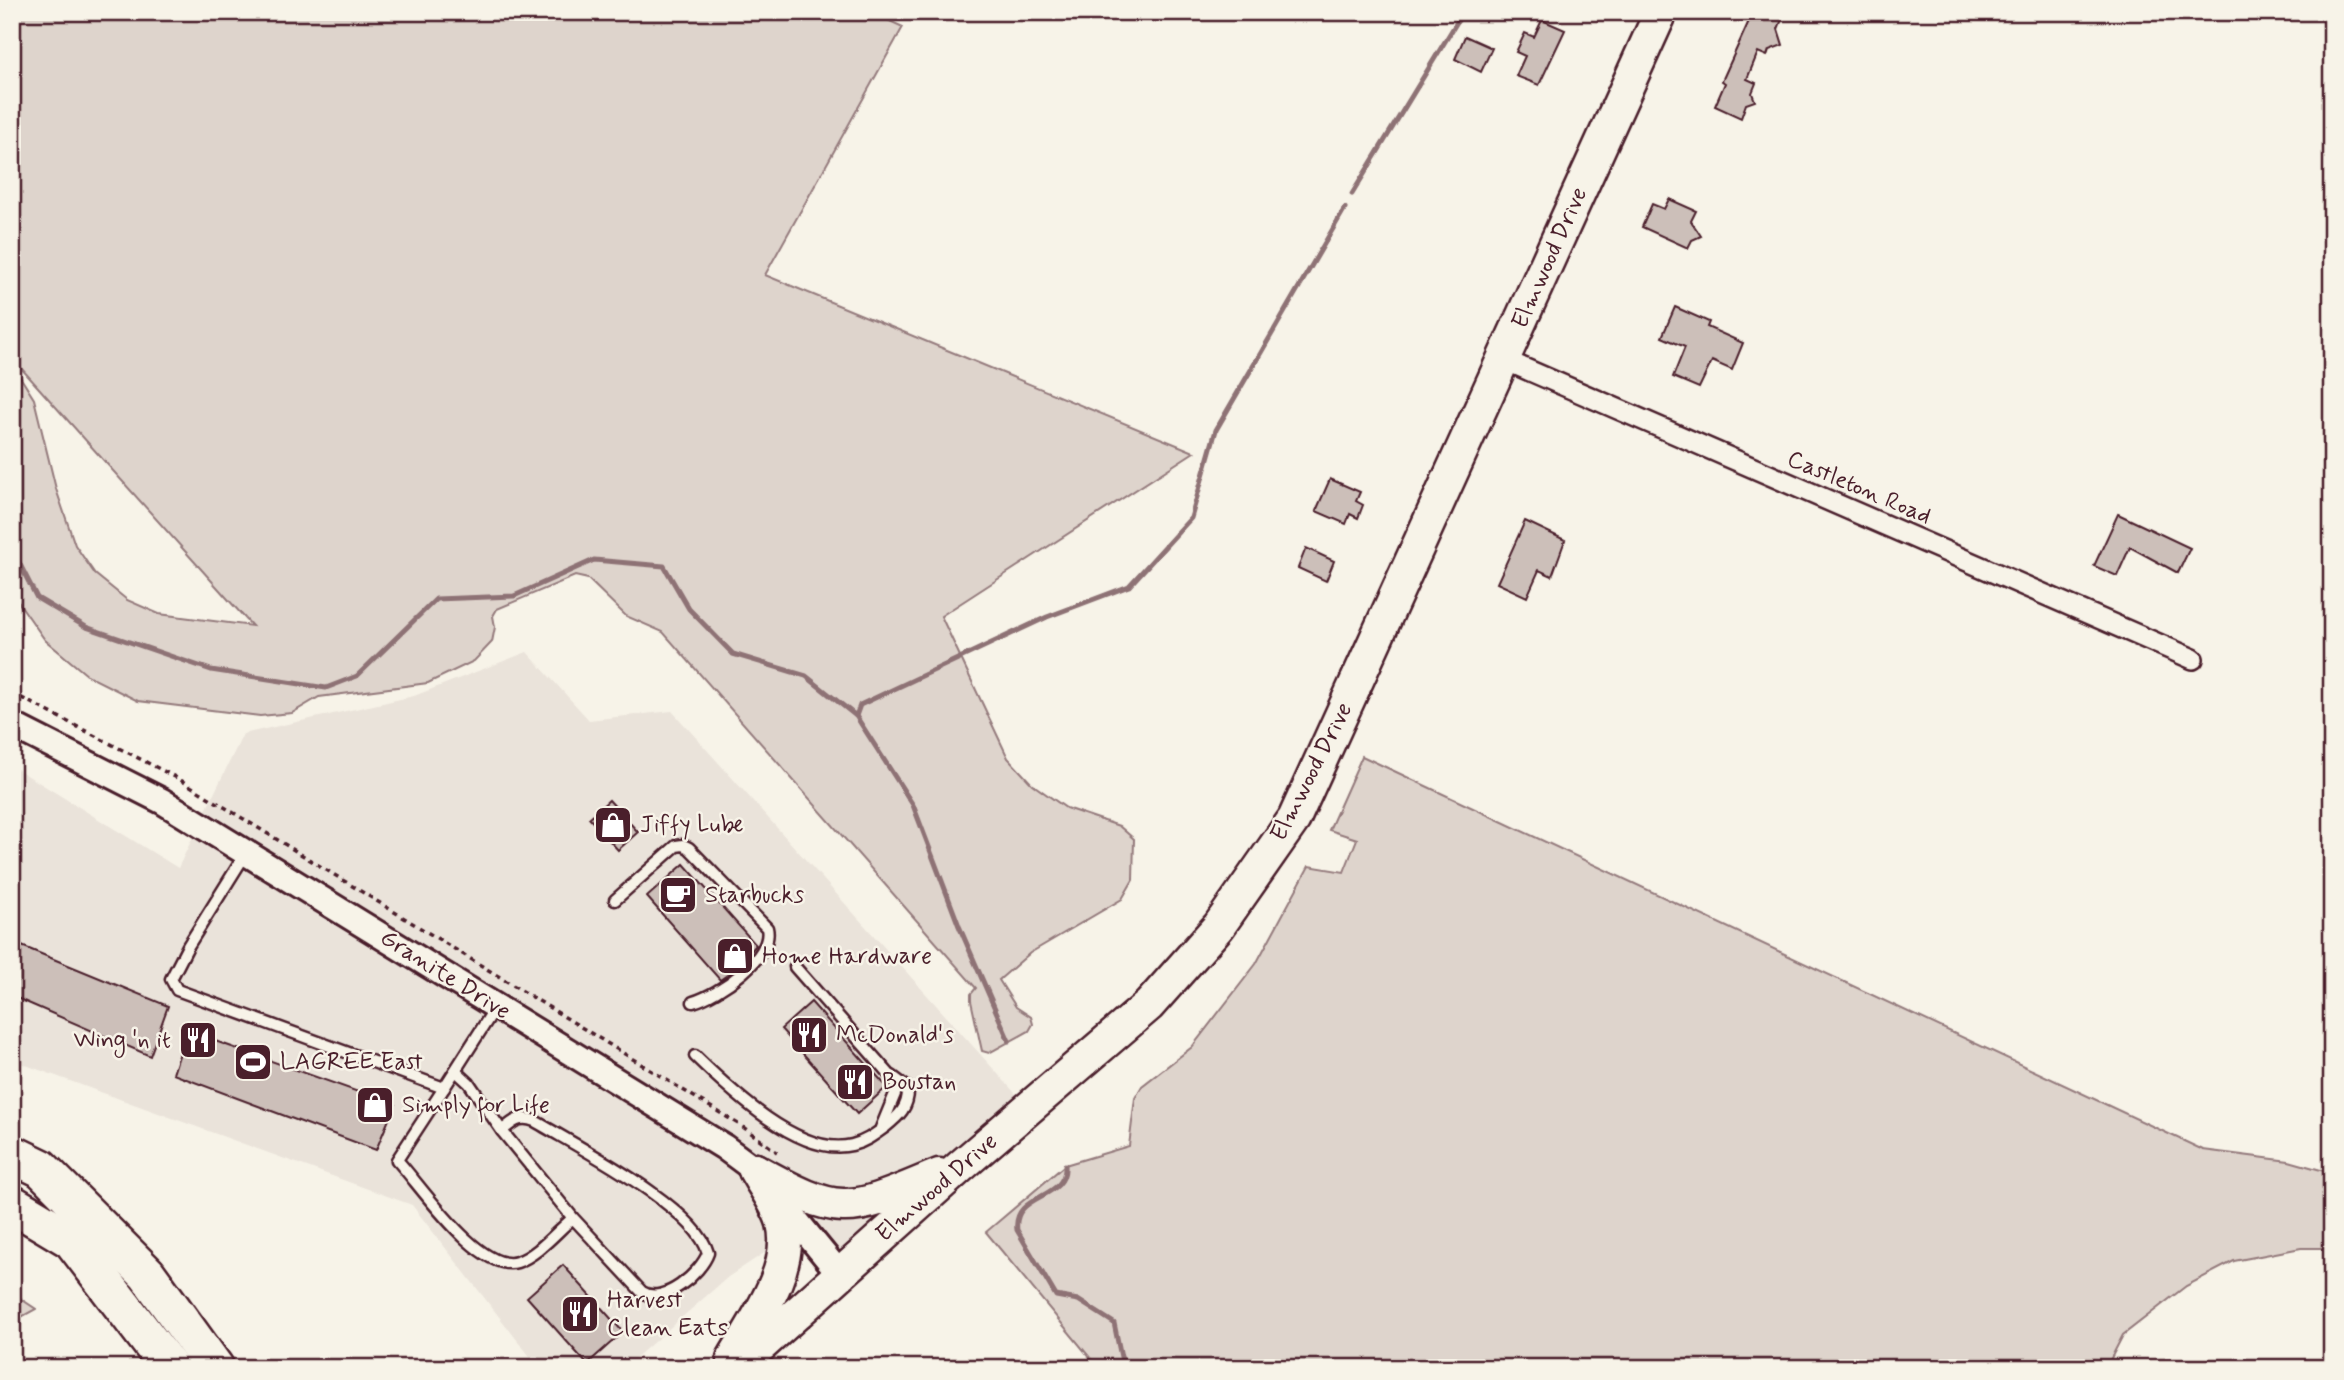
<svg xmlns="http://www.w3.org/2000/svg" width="2344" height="1380" viewBox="0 0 2344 1380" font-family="Mynerve,sans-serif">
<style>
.built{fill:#eae3da}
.green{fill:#ded4cc;stroke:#947a7c;stroke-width:2}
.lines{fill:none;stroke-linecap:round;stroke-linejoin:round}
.stream{stroke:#8e7275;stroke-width:5}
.building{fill:#ccbfb9;stroke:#4a1f2b;stroke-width:2}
.service-casing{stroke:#4a1f2b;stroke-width:15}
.minor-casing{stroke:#4a1f2b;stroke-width:24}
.tertiary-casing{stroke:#4a1f2b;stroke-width:30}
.primary-casing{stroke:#4a1f2b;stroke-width:37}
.motorway-casing{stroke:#4a1f2b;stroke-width:42}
.path{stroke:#4a1f2b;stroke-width:3.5;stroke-dasharray:5 5;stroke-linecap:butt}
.service{stroke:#f7f3e8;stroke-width:10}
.minor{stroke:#f7f3e8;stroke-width:19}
.tertiary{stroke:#f7f3e8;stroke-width:24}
.primary{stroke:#f7f3e8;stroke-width:32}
.motorway{stroke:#f7f3e8;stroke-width:37}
.labels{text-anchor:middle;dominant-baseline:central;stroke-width:5;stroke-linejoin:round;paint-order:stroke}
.street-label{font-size:24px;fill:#4a1f2b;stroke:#f7f3e8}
.poi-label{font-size:24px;fill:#4a1f2b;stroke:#f7f3e8;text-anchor:start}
</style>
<rect width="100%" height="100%" fill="#f7f3e8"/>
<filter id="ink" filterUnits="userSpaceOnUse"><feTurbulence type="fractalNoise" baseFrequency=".0143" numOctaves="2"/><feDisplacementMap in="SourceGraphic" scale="14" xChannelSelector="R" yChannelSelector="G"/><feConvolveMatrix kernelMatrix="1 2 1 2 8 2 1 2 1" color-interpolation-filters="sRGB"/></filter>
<g filter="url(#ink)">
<path class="built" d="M527 652 589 720 672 711 1024 1103 830 1273 794 1233 728 1277 624 1368H539L412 1205 12 1060V766L178 868 243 734 414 696Z"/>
<g class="green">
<path d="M12 12H870L903 27 765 275 1194 452 941 616 1008 758 1032 784 1066 808 1119 826 1134 839 1133 880 1122 899 1030 953 999 980 1016 1007 1031 1017 1033 1024 1029 1031 989 1053 982 1051 971 1001V994L976 988 663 632 626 616 588 579 575 576 497 609 493 616 495 627 492 642 474 661 428 683 319 697 292 713 260 716 138 701 88 676 45 640 12 593V364L34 399 56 489 75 545 95 574 127 600 159 614 252 626 12 358Z"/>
<path d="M1362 756 2203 1150 2289 1161 2328 1172 2332 1174V1248H2301L2234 1261 2186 1286 2123 1335 2106 1368H1094L1092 1360 986 1232 1065 1165 1129 1146 1135 1098 1142 1086 1192 1047 1256 964 1309 866 1344 872 1357 839 1329 830Z"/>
<path d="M12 1293 36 1309 12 1322Z"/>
</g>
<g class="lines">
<g class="stream">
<path d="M1352 194 1463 12"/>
<path d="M12 549 37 598 86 627 211 670 326 688 357 676 436 599 514 596 594 560 664 566 689 609 733 654 806 676 856 716 913 805 959 926 1009 1041"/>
<path d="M856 716 860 705 1047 617 1129 586 1191 518 1216 430 1345 208"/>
<path d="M1065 1165C1068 1201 1012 1192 1017 1230L1056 1296 1078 1300 1114 1323 1121 1357 1128 1368"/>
</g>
</g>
<g class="building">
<path d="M1753 12H1785L1778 29 1783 45 1769 50 1767 56 1758 52 1747 79 1756 83 1752 93 1755 101 1746 104 1741 118 1715 106 1725 83 1722 81Z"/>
<path d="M1542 20 1565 30 1539 85 1516 76 1525 56 1516 52 1525 33 1534 37Z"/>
<path d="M1465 36 1492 48 1481 72 1455 59Z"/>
<path d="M1669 199 1696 211 1691 221 1701 236 1692 240 1688 248 1642 227 1652 204 1664 209Z"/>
<path d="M1675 307 1709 322 1707 327 1743 343 1732 370 1712 361 1699 388 1673 377 1685 347 1662 337Z"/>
<path d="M1330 479 1360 492 1356 501 1363 505 1358 518 1350 514 1346 524 1316 511Z"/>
<path d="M2118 514 2190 548 2178 573 2130 547 2117 576 2094 566Z"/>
<path d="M1525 521 1565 540 1552 576 1539 570 1527 597 1497 583Z"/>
<path d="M1306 548 1334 561 1326 581 1298 568Z"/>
<path d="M609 800 638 832 618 850 589 818Z"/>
<path d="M684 864 756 945 737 968 720 980 647 897Z"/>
<path d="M12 942 168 1006 150 1056 12 996Z"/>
<path d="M811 1002 887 1087 857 1114 781 1029Z"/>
<path d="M187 1031 395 1105 376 1150 173 1074Z"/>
<path d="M563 1265 623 1332 587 1364 527 1297Z"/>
</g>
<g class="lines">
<defs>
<g id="service">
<path d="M246 853 188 946 171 979 177 990 444 1088 495 1008"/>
<path d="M615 900 676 846 683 845 689 848 767 928C774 957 718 995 693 1002"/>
<path d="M795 967 896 1082 897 1089 881 1128"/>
<path d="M695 1056C729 1089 800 1158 852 1145 865 1142 874 1135 885 1127 899 1116 909 1107 908 1088L892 1076"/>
<path d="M456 1071 469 1083 502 1131"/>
<path d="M444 1088 397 1160C421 1186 480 1274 517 1262 538 1255 556 1232 573 1218L642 1292C663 1306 701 1273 708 1253 696 1207 576 1146 535 1121 520 1115 513 1121 502 1131L573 1218"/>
</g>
<path id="minor" d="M1505 360 2193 659"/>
<path id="tertiary" d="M12 725 162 801 724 1147 755 1170 840 1274"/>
<g id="primary">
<path d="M755 1170C843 1219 848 1213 939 1175"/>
<path d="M733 1359C754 1322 795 1269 783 1223 778 1205 764 1187 755 1170"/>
<path d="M736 1368 960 1167 1149 1005 1219 926 1294 819 1661 12"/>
</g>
<g id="motorway">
<path d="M12 1154 41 1168 147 1274 215 1368"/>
<path d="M12 1204 72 1240 170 1368"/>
</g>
</defs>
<use href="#service" class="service-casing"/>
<use href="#minor" class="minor-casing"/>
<use href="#tertiary" class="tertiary-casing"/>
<use href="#primary" class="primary-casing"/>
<use href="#motorway" class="motorway-casing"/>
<path class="path" d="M12 693 179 779 743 1127 777 1152"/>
<use href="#service" class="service"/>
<use href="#minor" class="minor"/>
<use href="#tertiary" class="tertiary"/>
<use href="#primary" class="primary"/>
<use href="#motorway" class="motorway"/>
</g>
</g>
<defs>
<symbol id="shop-square" viewBox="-11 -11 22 22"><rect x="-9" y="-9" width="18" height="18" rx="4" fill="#4a1f2b" stroke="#f7f3e8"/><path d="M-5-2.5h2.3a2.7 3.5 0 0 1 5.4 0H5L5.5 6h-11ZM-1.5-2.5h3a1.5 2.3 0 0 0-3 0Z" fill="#fff"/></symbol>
<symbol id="cafe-square" viewBox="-11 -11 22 22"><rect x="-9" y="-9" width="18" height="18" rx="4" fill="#4a1f2b" stroke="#f7f3e8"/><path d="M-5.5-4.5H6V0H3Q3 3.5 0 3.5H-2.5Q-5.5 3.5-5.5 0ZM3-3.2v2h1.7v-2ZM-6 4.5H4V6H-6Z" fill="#fff"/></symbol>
<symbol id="restaurant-square" viewBox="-11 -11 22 22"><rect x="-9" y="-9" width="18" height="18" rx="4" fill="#4a1f2b" stroke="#f7f3e8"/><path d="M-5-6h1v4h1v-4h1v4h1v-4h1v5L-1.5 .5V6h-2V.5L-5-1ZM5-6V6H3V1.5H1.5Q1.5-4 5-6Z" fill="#fff"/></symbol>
<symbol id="stadium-square" viewBox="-11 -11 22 22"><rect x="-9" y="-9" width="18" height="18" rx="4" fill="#4a1f2b" stroke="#f7f3e8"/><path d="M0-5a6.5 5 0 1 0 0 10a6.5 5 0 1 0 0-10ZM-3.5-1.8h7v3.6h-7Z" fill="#fff"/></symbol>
</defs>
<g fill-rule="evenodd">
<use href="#shop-square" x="591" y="803" width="44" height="44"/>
<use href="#cafe-square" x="656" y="873" width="44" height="44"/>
<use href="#shop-square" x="713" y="934" width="44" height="44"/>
<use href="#restaurant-square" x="787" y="1013" width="44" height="44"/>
<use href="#restaurant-square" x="176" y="1018" width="44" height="44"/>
<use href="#stadium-square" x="231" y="1040" width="44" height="44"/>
<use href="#restaurant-square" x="833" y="1060" width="44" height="44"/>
<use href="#shop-square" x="353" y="1083" width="44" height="44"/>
<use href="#restaurant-square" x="558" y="1292" width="44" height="44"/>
</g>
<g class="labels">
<g class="street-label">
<text transform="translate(1550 258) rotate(-66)">Elmwood Drive</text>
<text transform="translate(1859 488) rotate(23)">Castleton Road</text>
<text transform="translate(1312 772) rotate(-63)">Elmwood Drive</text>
<text transform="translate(445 975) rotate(32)">Granite Drive</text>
<text transform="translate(937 1188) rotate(-41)">Elmwood Drive</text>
</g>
<g class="poi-label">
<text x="640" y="825">Jiffy Lube</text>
<text x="705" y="895">Starbucks</text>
<text x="762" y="956">Home Hardware</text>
<text x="836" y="1035">McDonald's</text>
<text x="171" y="1040" text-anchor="end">Wing 'n it</text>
<text x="280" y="1062">LAGREE East</text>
<text x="882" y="1082">Boustan</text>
<text x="402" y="1105">Simply for Life</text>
<text x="607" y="1300">Harvest<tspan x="607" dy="28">Clean Eats</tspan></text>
</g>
</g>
<rect width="2344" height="1380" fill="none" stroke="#f7f3e8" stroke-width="42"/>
<rect x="21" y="21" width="2302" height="1338" fill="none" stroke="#4a1f2b" stroke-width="2.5" filter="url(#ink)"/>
</svg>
